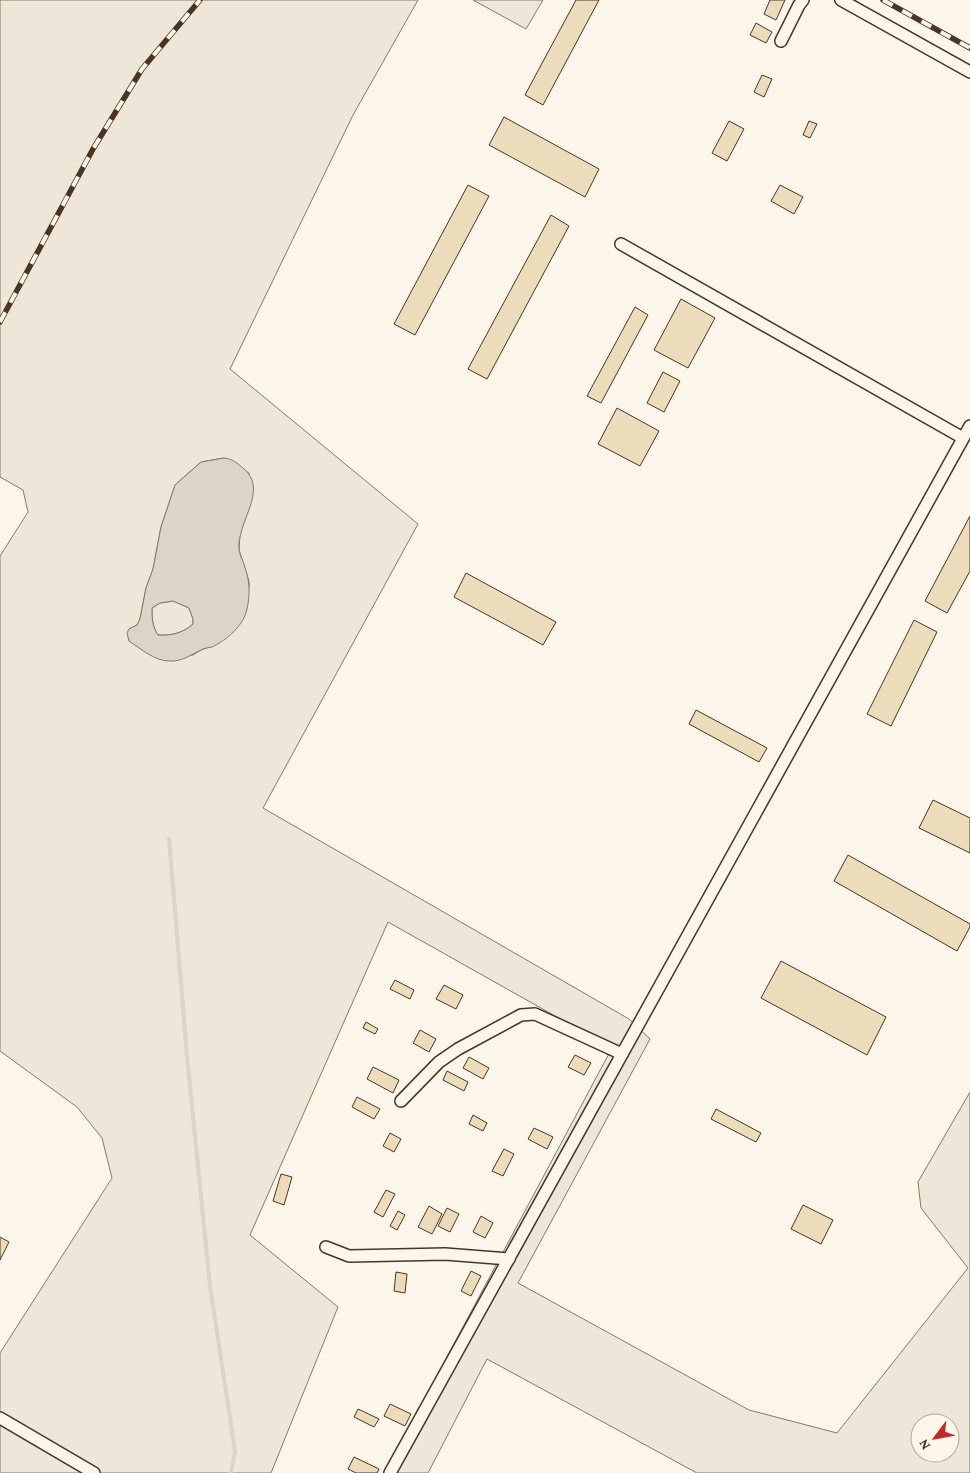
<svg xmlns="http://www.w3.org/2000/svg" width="970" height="1473" viewBox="0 0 970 1473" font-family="'Crimson Pro',serif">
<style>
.green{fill:#ede6d9;stroke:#887966;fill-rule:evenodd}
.water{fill:#dcd4c6;stroke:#887966;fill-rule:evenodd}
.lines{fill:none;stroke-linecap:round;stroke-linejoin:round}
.stream{stroke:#dcd4c6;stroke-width:4}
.building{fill:#ecdcbc;stroke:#4a3520}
.street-casing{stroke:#4a3520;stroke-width:14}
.street{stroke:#fbf6e9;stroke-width:11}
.rail-casing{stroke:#4a3520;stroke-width:5.5}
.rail{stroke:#fbf6e9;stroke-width:4;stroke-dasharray:11;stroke-linecap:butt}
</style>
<rect width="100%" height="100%" fill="#fbf6e9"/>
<g class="green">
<path d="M0 0H418L353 115 230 369 418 524 263 808 629 1019 650 1039 518 1283 749 1410 837 1433 968 1268 921 1208 918 1182 970 1092V1473H697L487 1359 428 1473H385L612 1048 388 922 250 1235 338 1307 271 1473H0V1353L112 1178 102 1138 77 1107 0 1051V556L28 512 23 490 0 477ZM224 458 249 473V508L240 534 239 550 249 581V587L212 646 201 650 193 655 157 658 129 641V629L137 625 140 619 146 588 153 569 161 527 175 485 201 462ZM920 1423H950V1453H920Z"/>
<path d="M473 0H543L526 29Z"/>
<path d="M173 601 189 608 193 619V624C183 633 171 636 158 635 152 626 152 618 152 608L160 603Z"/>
</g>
<path class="water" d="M224 458C233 459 237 463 243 468 270 489 236 523 239 550 240 556 244 562 245 568 250 581 250 595 247 609 244 625 227 640 212 647 208 648 204 648 201 650 190 655 182 662 169 661 155 661 141 649 129 641L127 633 129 629 137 625 140 619 146 588 153 569 161 527 175 485 201 462ZM173 601 189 608 193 619V624C183 633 171 636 158 635 152 626 152 618 152 608L160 603Z"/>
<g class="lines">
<path class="stream" d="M169 839 187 1056 210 1286 235 1451 231 1473"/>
</g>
<g class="building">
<path d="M576 0H599L543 105 525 95Z"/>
<path d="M770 0H785L776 20 764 14Z"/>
<path d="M756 23 772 32 766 43 750 35Z"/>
<path d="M762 75 772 79 764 97 754 92Z"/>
<path d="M504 117 599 169 585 197 489 145Z"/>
<path d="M729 121 744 129 727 161 712 153Z"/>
<path d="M809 121 817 124 810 138 803 135Z"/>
<path d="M468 185 489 196 415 335 394 324Z"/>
<path d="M780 185 803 197 794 214 771 201Z"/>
<path d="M551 215 569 226 487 379 468 369Z"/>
<path d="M681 299 715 318 688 368 654 350Z"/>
<path d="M635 307 648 315 601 403 587 396Z"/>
<path d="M663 372 680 381 664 412 647 403Z"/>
<path d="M617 408 659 431 640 466 598 444Z"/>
<path d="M970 516V571L947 613 925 601Z"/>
<path d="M466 573 556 622 543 645 454 597Z"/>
<path d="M914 620 937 632 891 726 867 714Z"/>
<path d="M696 710 767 748 759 762 689 724Z"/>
<path d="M933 800 970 818V853L919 828Z"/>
<path d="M848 855 970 924V927L957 951 834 881Z"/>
<path d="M781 961 886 1017 867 1055 761 998Z"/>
<path d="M395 980 414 990 410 999 390 989Z"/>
<path d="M444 985 463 995 456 1009 436 999Z"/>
<path d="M366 1022 378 1029 375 1034 363 1028Z"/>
<path d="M420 1030 436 1039 429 1052 413 1043Z"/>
<path d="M575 1055 591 1063 584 1075 568 1067Z"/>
<path d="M469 1057 489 1068 483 1079 463 1068Z"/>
<path d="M373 1067 399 1080 393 1093 367 1079Z"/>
<path d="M447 1071 468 1082 464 1091 443 1080Z"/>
<path d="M357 1097 380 1109 374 1119 352 1107Z"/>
<path d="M716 1109 761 1133 756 1142 711 1119Z"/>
<path d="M473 1115 487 1123 483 1131 469 1124Z"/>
<path d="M534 1128 553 1137 547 1149 528 1139Z"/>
<path d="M390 1133 401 1139 394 1152 383 1146Z"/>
<path d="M504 1149 514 1154 503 1176 492 1171Z"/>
<path d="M281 1174 292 1177 284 1205 273 1201Z"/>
<path d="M386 1190 395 1194 383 1217 374 1212Z"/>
<path d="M803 1205 833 1220 821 1244 791 1229Z"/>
<path d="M429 1206 442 1214 432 1234 418 1227Z"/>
<path d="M447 1208 459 1214 450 1232 438 1226Z"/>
<path d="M398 1211 405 1215 397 1230 390 1226Z"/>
<path d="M481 1216 493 1223 485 1238 473 1232Z"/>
<path d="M0 1237 9 1242 0 1260Z"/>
<path d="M471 1271 481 1276 471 1296 461 1291Z"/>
<path d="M396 1272 407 1274 405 1293 394 1291Z"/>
<path d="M390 1404 411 1414 405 1426 384 1416Z"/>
<path d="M358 1409 379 1419 374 1427 354 1417Z"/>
<path d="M354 1457 379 1469 377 1473H356L348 1469Z"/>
</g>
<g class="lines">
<defs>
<g id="street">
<path d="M841 0 970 72"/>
<path d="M781 41 799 5 803 0"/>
<path d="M621 244 963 438"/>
<path d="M401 1101 439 1062 458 1049 521 1015 535 1014 622 1054"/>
<path d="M326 1247 349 1256 445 1254 509 1259"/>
<path d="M0 1418 94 1473"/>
<path d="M390 1473 970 426"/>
</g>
</defs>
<use href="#street" class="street-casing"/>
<use href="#street" class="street"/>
<defs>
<g id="rail">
<path d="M883 0 970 48"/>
<path d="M0 322 93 149 142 69 200 0"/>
</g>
</defs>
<use href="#rail" class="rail-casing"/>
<use href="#rail" class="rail"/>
</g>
<g transform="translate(935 1438) rotate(238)"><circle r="24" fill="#fbf6e9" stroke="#b4a999"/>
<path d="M0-4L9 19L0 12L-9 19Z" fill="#c62828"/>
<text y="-8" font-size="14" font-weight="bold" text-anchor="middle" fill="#4a3520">N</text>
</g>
</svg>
